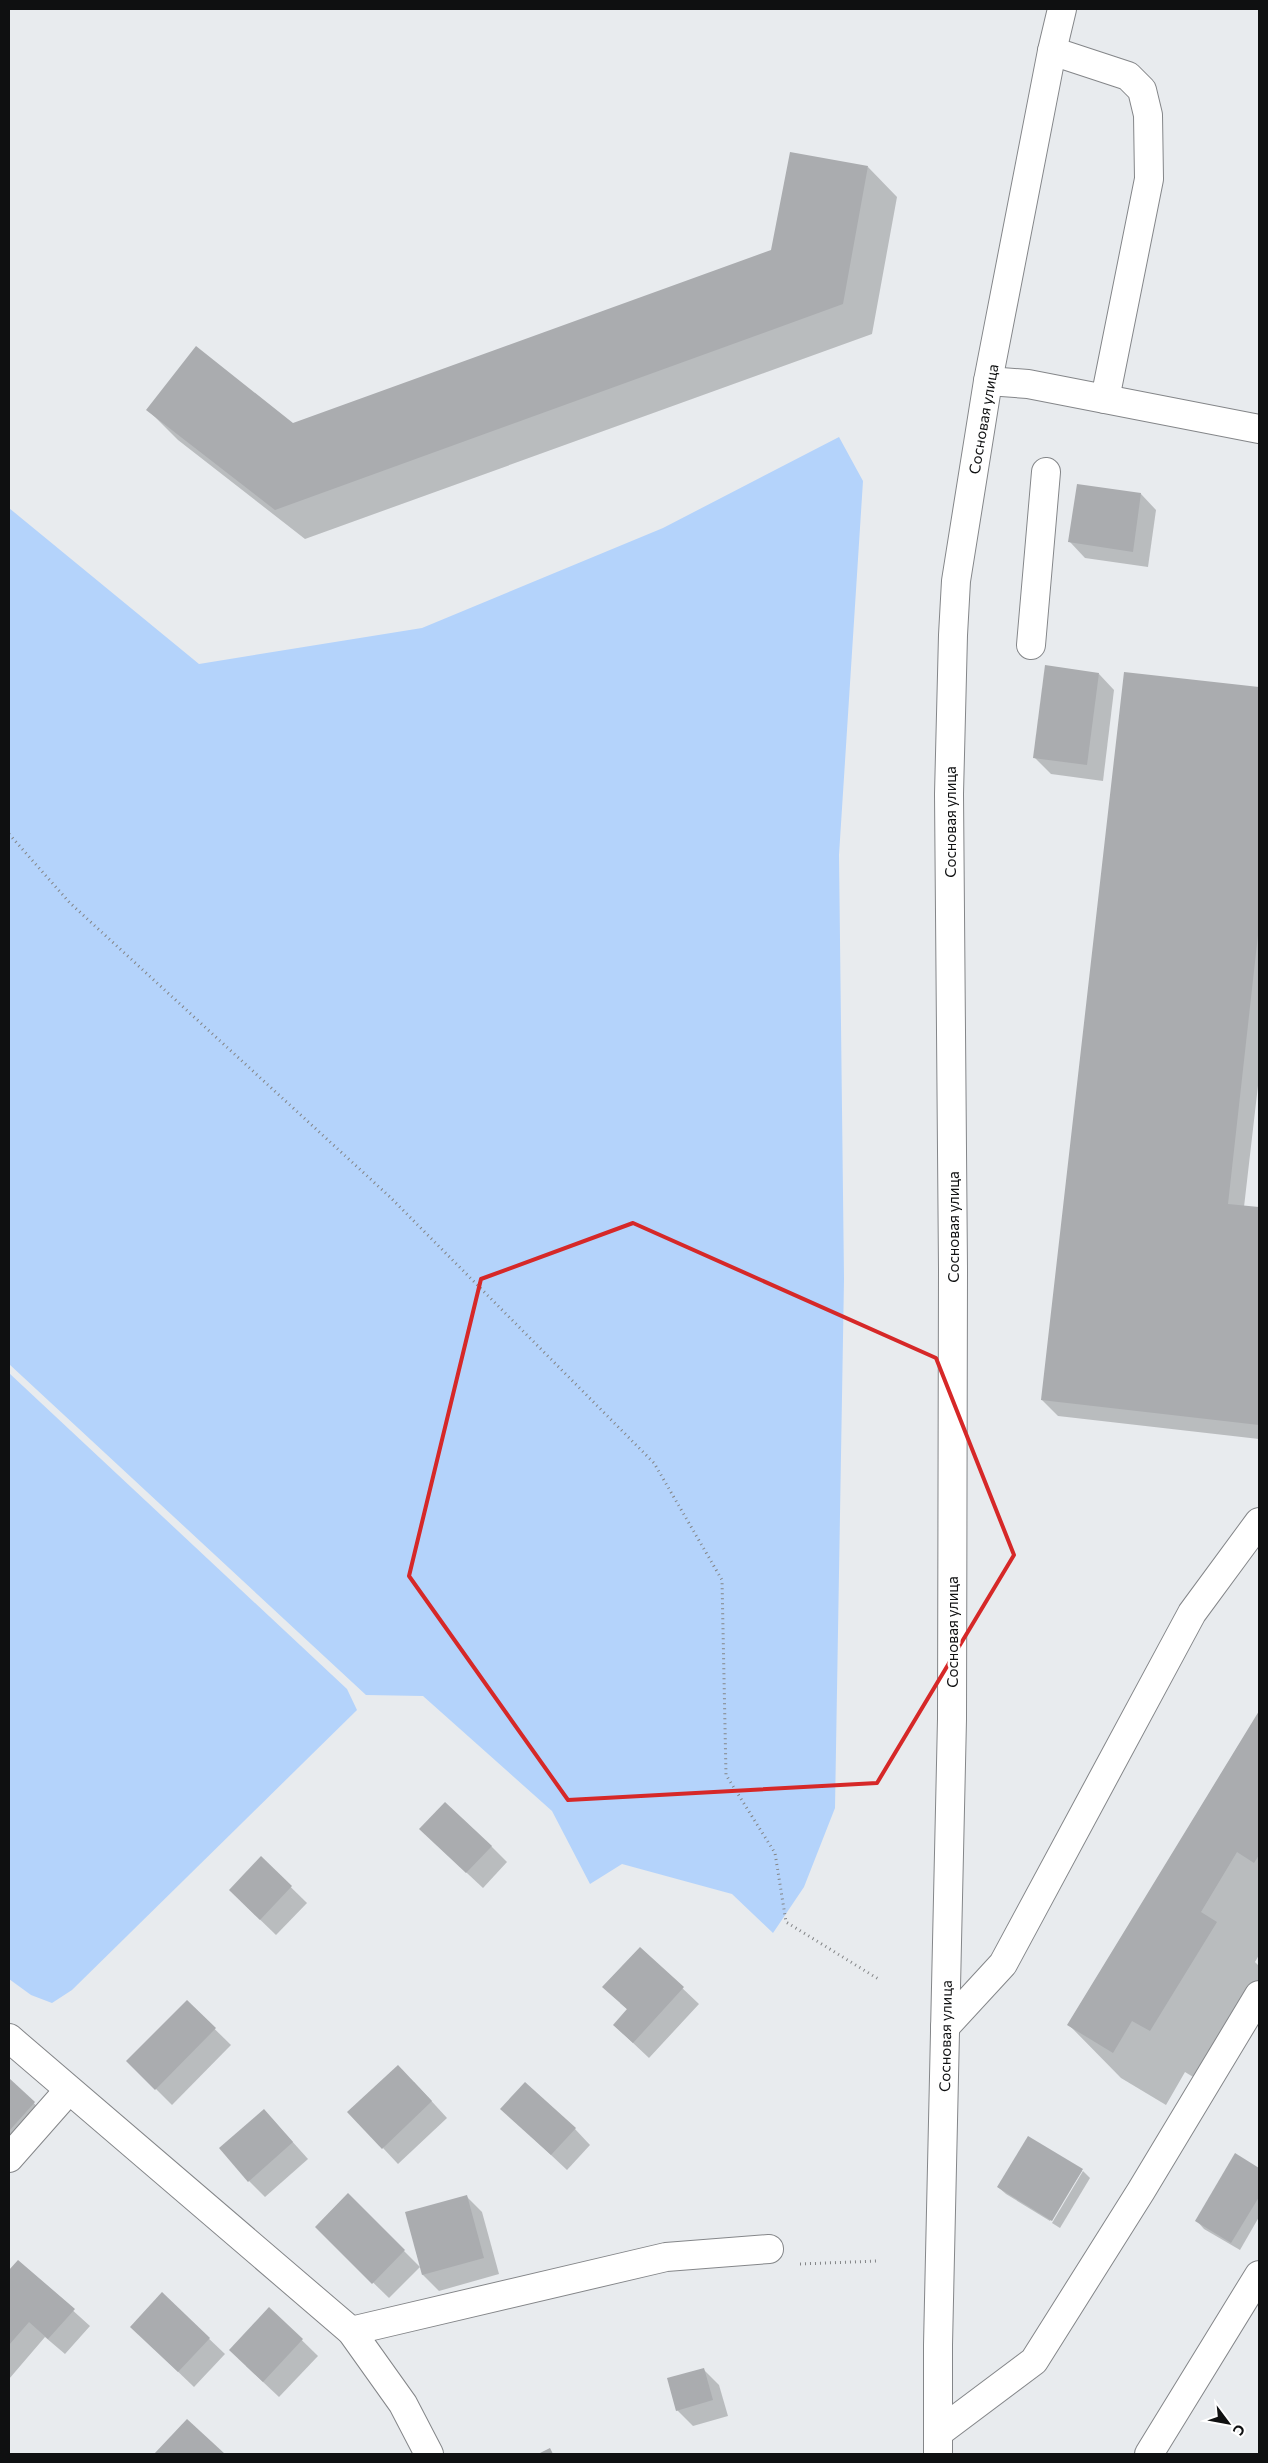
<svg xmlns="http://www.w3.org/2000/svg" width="1268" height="2463" viewBox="0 0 1268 2463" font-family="Commissioner,sans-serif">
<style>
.green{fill:#b4d3fb}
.shadow{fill:#0003}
.building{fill:#aaacaf}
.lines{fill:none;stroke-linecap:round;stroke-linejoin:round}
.minor-casing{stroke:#848689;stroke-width:30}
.path{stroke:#838587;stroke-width:3;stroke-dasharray:1 4;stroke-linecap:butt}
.minor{stroke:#fff;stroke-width:28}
.marked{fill:none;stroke:#d62828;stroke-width:4;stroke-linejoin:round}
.labels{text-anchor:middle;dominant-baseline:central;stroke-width:5;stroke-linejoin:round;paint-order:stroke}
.street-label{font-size:15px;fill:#0f1011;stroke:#fff}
</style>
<rect width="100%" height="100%" fill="#e8ebee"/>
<g class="green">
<path d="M839 437 863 481 839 855 844 1279 835 1808 804 1887 773 1933 732 1894 622 1864 590 1884 552 1811 423 1696 366 1695 9 1364V508L199 664 422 628 663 528Z"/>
<path d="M9 1373 347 1689 357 1710 72 1990 52 2003 31 1995 9 1979Z"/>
</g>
<g class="shadow">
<path d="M868 167 897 197 872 334 305 539 178 440 148 410 293 424 773 251Z"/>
<path d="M1141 494 1156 510 1148 567 1085 558 1070 542Z"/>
<path d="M1125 673 1259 688V1077L1244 1207 1259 1209V1439L1058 1416 1042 1400Z"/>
<path d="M1099 674 1114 690 1103 781 1051 774 1035 758Z"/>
<path d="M1259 1713V1955L1255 1962 1259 1966V1990L1203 2083 1185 2072 1166 2105 1121 2078 1069 2025Z"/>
<path d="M437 1845 491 1846 507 1862 483 1888Z"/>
<path d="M261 1858 307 1903 276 1935 246 1906Z"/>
<path d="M640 1948 699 2004 649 2058 614 2025 628 2010 620 2003Z"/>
<path d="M187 2002 231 2045 172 2105 128 2061Z"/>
<path d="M9 2079 50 2119 9 2149Z"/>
<path d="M414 2082 447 2118 398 2164 383 2148Z"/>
<path d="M502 2109 575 2129 590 2145 567 2170Z"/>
<path d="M264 2110 308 2159 265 2197 249 2181Z"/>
<path d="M1029 2138 1082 2171 1050 2221 1006 2194 998 2187Z"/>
<path d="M1236 2155 1259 2169V2217L1240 2250 1204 2229 1197 2221Z"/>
<path d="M1083 2171 1090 2178 1060 2228 1052 2223Z"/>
<path d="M348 2195 420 2267 389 2298 316 2227Z"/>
<path d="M466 2196 482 2212 499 2274 439 2291 423 2275 407 2213Z"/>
<path d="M18 2261 90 2326 65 2354 45 2337 9 2379V2272Z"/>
<path d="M162 2294 225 2354 194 2387 148 2343Z"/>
<path d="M269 2308 318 2356 279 2397 246 2366Z"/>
<path d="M703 2369 719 2385 728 2416 693 2426 677 2410Z"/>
<path d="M187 2421 223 2454H156Z"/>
</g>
<g class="building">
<path d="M790 152 868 166 843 304 275 510 146 410 196 346 293 423 771 250Z"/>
<path d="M1077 484 1141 493 1133 552 1068 542Z"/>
<path d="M1045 665 1099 673 1087 765 1033 758Z"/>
<path d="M1124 672 1259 687V926L1228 1204 1259 1207V1425L1041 1400Z"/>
<path d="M1259 1711V1855L1254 1863 1237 1852 1201 1912 1217 1922 1150 2031 1132 2021 1113 2053 1067 2025Z"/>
<path d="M445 1802 492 1846 466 1873 419 1829Z"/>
<path d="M261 1856 292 1886 260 1920 229 1890Z"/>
<path d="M640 1947 684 1987 633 2043 613 2025 627 2009 602 1987Z"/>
<path d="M187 2000 216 2028 155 2090 126 2061Z"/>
<path d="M398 2065 432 2101 382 2149 347 2112Z"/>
<path d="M9 2078 35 2102 9 2131Z"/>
<path d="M525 2082 576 2128 551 2155 500 2109Z"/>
<path d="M264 2109 293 2142 248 2182 219 2148Z"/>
<path d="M1028 2136 1083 2169 1052 2221 997 2187Z"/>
<path d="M1235 2153 1259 2168V2197L1231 2243 1195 2221Z"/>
<path d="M348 2193 405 2250 372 2284 315 2227Z"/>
<path d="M467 2195 484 2258 422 2275 405 2212Z"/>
<path d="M18 2260 75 2309 48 2339 29 2322 9 2345V2270Z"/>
<path d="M162 2292 210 2338 178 2372 130 2327Z"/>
<path d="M269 2307 303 2339 263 2382 229 2350Z"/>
<path d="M704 2368 713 2400 676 2411 667 2378Z"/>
<path d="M187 2419 225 2454H154Z"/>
<path d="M550 2448 553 2454H538Z"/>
</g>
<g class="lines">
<defs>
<g id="minor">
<path d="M988 381 1028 384 1105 399 1149 179 1148 115 1142 90 1128 76 1052 51"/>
<path d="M1105 399 1259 429"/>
<path d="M1031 645 1046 472"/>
<path d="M945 2027 1003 1964 1192 1613 1259 1522"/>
<path d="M9 2038 351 2331 403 2404 429 2454"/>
<path d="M9 2158 68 2091"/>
<path d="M351 2331 666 2257 769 2249"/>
<path d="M938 2433 1034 2361 1141 2191 1259 1995"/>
<path d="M938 2454V2345L952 1719 953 1269 949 794 953 635 956 581 988 381 1052 51 1062 9"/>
<path d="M1149 2454 1259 2275"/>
</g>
</defs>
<use href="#minor" class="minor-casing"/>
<g class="path">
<path d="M9 834 70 903 390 1197 654 1463 722 1580 726 1775 775 1853 786 1922 880 1980"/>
<path d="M800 2264 878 2261"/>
</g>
<use href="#minor" class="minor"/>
</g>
<path class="marked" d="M633 1223 936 1358 1014 1555 877 1783 568 1800 409 1576 481 1279Z"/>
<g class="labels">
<g class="street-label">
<text transform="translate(983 419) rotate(-80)">Сосновая улица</text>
<text transform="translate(950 822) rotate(-90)">Сосновая улица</text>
<text transform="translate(953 1227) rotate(-90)">Сосновая улица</text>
<text transform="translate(952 1632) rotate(-90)">Сосновая улица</text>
<text transform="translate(945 2036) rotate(-89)">Сосновая улица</text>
</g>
</g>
<rect width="1268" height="2463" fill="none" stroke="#0f1011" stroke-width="20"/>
<g transform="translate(1228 2423) rotate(122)" stroke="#ffffff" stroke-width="4" paint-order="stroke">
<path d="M0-4L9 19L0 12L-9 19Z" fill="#0f1011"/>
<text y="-8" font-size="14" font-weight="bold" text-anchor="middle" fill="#0f1011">С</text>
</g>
</svg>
